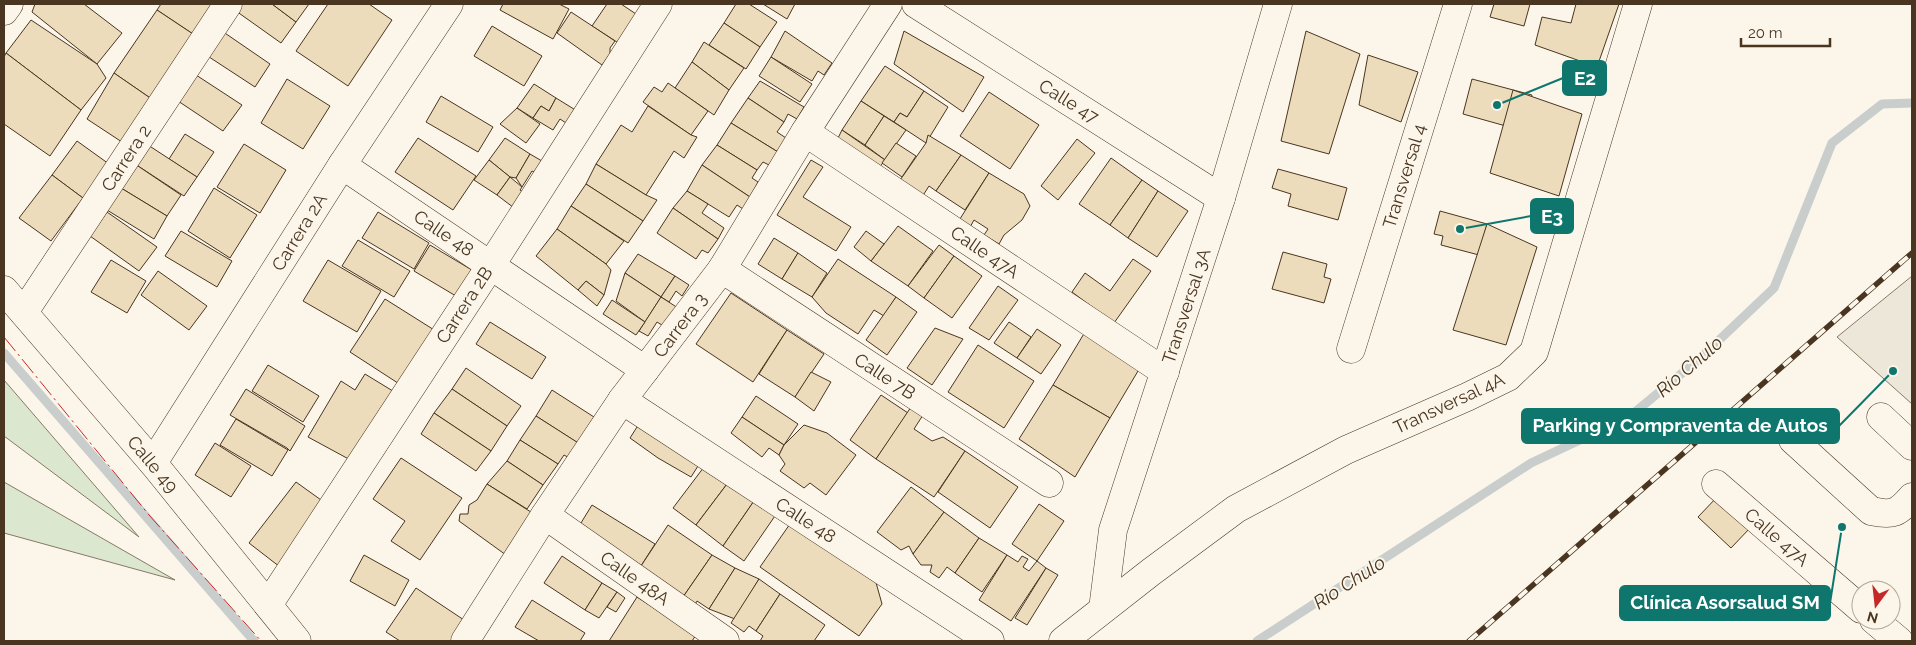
<svg xmlns="http://www.w3.org/2000/svg" width="1916" height="645" viewBox="0 0 1916 645" font-family="Raleway,sans-serif">
<style>
.green{fill:#dce7d0;stroke:#887966}
.parking{fill:#ede7d9;stroke:#887966}
.lines{fill:none;stroke-linecap:round;stroke-linejoin:round}
.stream{stroke:#c9cecd;stroke-width:9}
.building{fill:#ecdcbc;stroke:#4a3520}
.minor-casing{stroke:#4a3520;stroke-width:29}
.minor{stroke:#fbf6e9;stroke-width:28}
.rail-casing{stroke:#4a3520;stroke-width:5.5}
.rail{stroke:#fbf6e9;stroke-width:4;stroke-dasharray:11;stroke-linecap:butt}
.power{stroke:#c62828;stroke-width:1;stroke-dasharray:18 4 2.5 4;stroke-linecap:butt}
.labels{text-anchor:middle;dominant-baseline:central;stroke-width:4;stroke-linejoin:round;paint-order:stroke}
.street-label{font-size:18px;fill:#4a3520;stroke:#fbf6e9}
.water-label{font-size:19px;font-style:italic;fill:#4a3520;stroke:#fbf6e9}
.leader{fill:none;stroke:#0f766e;stroke-width:2}
.callout-dot{fill:#0f766e;stroke:#fbf6e9;stroke-width:2}
.callout{fill:#0f766e;stroke:#0f766e;stroke-width:2}
.callout-label{font-size:19px;text-anchor:middle;font-weight:bold;fill:#fff}
</style>
<rect width="100%" height="100%" fill="#fbf6e9"/>
<g class="green">
<path d="M4 380 139 537 4 436Z"/>
<path d="M4 482 175 580 4 533Z"/>
</g>
<path class="parking" d="M1912 276V404L1837 337Z"/>
<g class="lines">
<g class="stream">
<path d="M4 353 254 641"/>
<path d="M1257 641 1531 463 1629 417 1698 360 1774 288 1832 143 1882 104 1912 103"/>
</g>
</g>
<g class="building">
<path d="M35 4H84L122 33 97 64 32 12Z"/>
<path d="M161 4H209L218 10 199 38 157 10Z"/>
<path d="M241 4H272L296 22 281 43 236 11Z"/>
<path d="M272 4H309L296 22Z"/>
<path d="M328 4H369L392 20 348 86 296 51Z"/>
<path d="M503 4H559L569 9 553 39 500 10Z"/>
<path d="M607 4H621L639 16 620 44 592 26Z"/>
<path d="M736 4H749L777 22 760 47 724 23Z"/>
<path d="M763 4H795L787 19Z"/>
<path d="M1494 4H1530L1524 26 1490 17Z"/>
<path d="M1576 4H1619L1597 67 1535 45 1542 17 1571 23Z"/>
<path d="M157 10 199 38 156 102 114 73Z"/>
<path d="M571 12 615 41 610 48V54L602 65 557 33Z"/>
<path d="M31 20 97 64 106 78 81 110 6 53Z"/>
<path d="M724 23 760 47 746 69 709 45Z"/>
<path d="M492 26 542 56 524 86 474 56Z"/>
<path d="M219 29 270 64 255 87 203 53Z"/>
<path d="M785 31 832 63 824 75 818 71 812 81 771 57Z"/>
<path d="M904 31 984 77 963 112 894 64Z"/>
<path d="M1306 31 1360 54 1329 154 1281 141Z"/>
<path d="M704 42 744 68 729 90 692 62Z"/>
<path d="M6 53 81 110 50 156 4 124V57Z"/>
<path d="M1368 55 1418 72 1401 122 1359 105Z"/>
<path d="M771 57 812 84 800 102 759 76Z"/>
<path d="M692 62 729 90 714 115 675 88Z"/>
<path d="M885 66 924 91 907 117 900 113 894 122 861 101Z"/>
<path d="M114 73 156 102 125 144 87 119Z"/>
<path d="M193 73 242 105 223 131 175 99Z"/>
<path d="M287 79 330 106 303 149 261 123Z"/>
<path d="M1472 79 1532 95 1524 125 1515 123 1513 128 1463 114Z"/>
<path d="M760 81 804 107 797 119 788 114 784 122 748 98Z"/>
<path d="M668 83 708 111 691 135 643 102 654 87 662 92Z"/>
<path d="M534 84 556 98 549 111 541 106 533 118 517 108Z"/>
<path d="M1513 90 1582 114 1559 196 1490 173Z"/>
<path d="M924 91 948 107 926 143 894 122 900 113 907 117Z"/>
<path d="M989 92 1039 125 1010 169 960 136Z"/>
<path d="M441 96 493 127 478 152 426 122Z"/>
<path d="M556 98 577 111 569 125 560 119 553 130 533 118 541 106 549 111Z"/>
<path d="M748 98 784 122 777 132 786 138 778 152 731 123Z"/>
<path d="M861 101 884 116 865 145 842 130Z"/>
<path d="M648 106 691 135 697 137 684 158 674 151 646 195 596 164 621 125 632 132Z"/>
<path d="M517 108 540 124 526 143 500 124Z"/>
<path d="M884 116 906 130 885 160 865 145Z"/>
<path d="M731 123 778 152 769 165 763 162 757 170 717 145Z"/>
<path d="M842 130 885 160 876 172 836 142Z"/>
<path d="M185 134 214 152 197 177 169 159Z"/>
<path d="M928 135 961 155 936 191 929 186 922 197 898 183 926 143Z"/>
<path d="M418 138 476 176 453 210 395 172Z"/>
<path d="M505 138 530 154 516 178 510 177 489 160Z"/>
<path d="M1077 139 1095 153 1058 200 1041 186Z"/>
<path d="M77 141 109 164 83 198 52 175Z"/>
<path d="M896 143 916 156 902 177 882 163Z"/>
<path d="M244 144 286 170 260 213 217 187Z"/>
<path d="M148 145 197 177 184 196 135 164Z"/>
<path d="M717 145 757 170 752 178 758 182 750 197 702 165Z"/>
<path d="M530 154 547 164 540 175 532 171 522 187 516 178Z"/>
<path d="M961 155 989 173 965 210 936 191Z"/>
<path d="M1111 158 1142 180 1110 225 1079 204Z"/>
<path d="M489 160 510 177 497 195 474 180Z"/>
<path d="M811 160 823 167 803 197 851 227 836 251 777 215Z"/>
<path d="M135 164 181 195 167 216 121 188Z"/>
<path d="M596 164 646 195 657 200 643 221 586 184Z"/>
<path d="M702 165 750 197 743 209 737 205 729 217 687 191Z"/>
<path d="M1278 169 1347 188 1338 220 1288 206 1291 194 1272 188Z"/>
<path d="M989 173 1024 194 1030 206 1022 220 1004 235 999 244 984 235 988 229 974 220 969 229 958 222Z"/>
<path d="M52 175 83 198 51 241 19 218Z"/>
<path d="M510 177 522 187 520 190 529 196 518 211 497 195Z"/>
<path d="M1142 180 1158 191 1128 238 1110 225Z"/>
<path d="M586 184 643 221 628 243 571 206Z"/>
<path d="M121 188 167 216 154 239 107 210Z"/>
<path d="M214 188 257 215 230 258 188 231Z"/>
<path d="M687 191 708 204 702 213 724 228 718 239 673 208Z"/>
<path d="M1158 191 1188 211 1157 257 1128 238Z"/>
<path d="M571 206 624 241 606 264 557 229Z"/>
<path d="M673 208 718 239 708 253 702 250 696 259 657 233Z"/>
<path d="M1440 211 1487 224 1479 255 1441 245 1443 236 1434 234Z"/>
<path d="M107 212 157 247 139 271 90 236Z"/>
<path d="M378 212 429 243 414 269 362 238Z"/>
<path d="M1487 224 1537 247 1506 345 1453 330Z"/>
<path d="M898 226 933 251 908 286 871 261Z"/>
<path d="M557 229 606 264 611 270 604 295 586 281 578 290 536 256Z"/>
<path d="M181 231 232 261 217 287 165 256Z"/>
<path d="M866 231 884 244 871 261 854 247Z"/>
<path d="M774 238 798 253 782 279 758 264Z"/>
<path d="M358 240 410 271 394 297 342 266Z"/>
<path d="M430 245 482 276 466 302 414 271Z"/>
<path d="M939 245 954 256 924 298 908 286Z"/>
<path d="M1283 252 1327 264 1324 277 1331 279 1324 303 1272 289Z"/>
<path d="M798 253 827 273 812 297 782 279Z"/>
<path d="M638 254 675 276 661 297 625 273Z"/>
<path d="M954 256 982 276 952 318 924 298Z"/>
<path d="M838 259 896 297 884 316 874 310 858 334 826 313 812 297Z"/>
<path d="M1133 259 1151 271 1114 323 1072 292 1085 273 1110 291Z"/>
<path d="M111 260 146 281 127 313 91 292Z"/>
<path d="M328 260 381 291 357 332 303 301Z"/>
<path d="M158 271 207 306 189 330 141 295Z"/>
<path d="M625 273 661 297 645 322 616 301Z"/>
<path d="M675 276 689 285 682 296 676 291 669 302 661 297Z"/>
<path d="M586 281 604 295 597 306 578 290Z"/>
<path d="M998 286 1018 300 989 340 969 328Z"/>
<path d="M731 293 787 330 753 382 696 344Z"/>
<path d="M661 297 678 308 665 327 657 322 648 336 639 331Z"/>
<path d="M896 297 917 312 887 355 866 340Z"/>
<path d="M385 299 439 333 404 387 350 352Z"/>
<path d="M612 300 645 322 636 335 603 314Z"/>
<path d="M490 322 546 357 532 379 476 344Z"/>
<path d="M1009 322 1031 337 1017 358 994 343Z"/>
<path d="M935 328 963 339 932 385 907 368Z"/>
<path d="M1037 329 1061 345 1041 374 1017 358Z"/>
<path d="M787 330 824 354 795 397 759 374Z"/>
<path d="M1085 332 1141 366 1110 418 1053 385Z"/>
<path d="M978 345 1034 381 1004 428 948 392Z"/>
<path d="M268 365 319 396 303 422 252 391Z"/>
<path d="M466 368 521 406 507 426 452 389Z"/>
<path d="M811 372 831 382 814 411 795 397Z"/>
<path d="M365 374 401 396 356 463 308 437 341 381 355 390Z"/>
<path d="M1053 385 1110 418 1075 477 1019 439Z"/>
<path d="M246 389 305 426 290 451 287 448 230 415Z"/>
<path d="M452 389 507 426 491 451 434 413Z"/>
<path d="M552 390 594 417 578 443 536 416Z"/>
<path d="M881 395 908 413 876 459 850 440Z"/>
<path d="M756 396 798 424 784 445 742 417Z"/>
<path d="M911 407 923 415 914 429 932 441 943 437 965 451 934 497 876 459Z"/>
<path d="M434 413 491 451 476 471 421 434Z"/>
<path d="M536 416 583 446 573 460 564 455 558 464 520 440Z"/>
<path d="M644 416 705 455 691 477 658 458 630 438Z"/>
<path d="M742 417 784 445 779 455 769 448 762 457 731 433Z"/>
<path d="M236 419 288 450 272 476 220 445Z"/>
<path d="M804 425 827 433 856 455 826 495 810 483 804 488 780 471 785 464 779 455 784 445Z"/>
<path d="M520 440 558 464 543 485 507 461Z"/>
<path d="M215 443 251 466 231 497 195 475Z"/>
<path d="M965 451 1018 487 990 528 938 492Z"/>
<path d="M401 458 462 498 420 560 391 541 405 521 373 499Z"/>
<path d="M507 461 543 485 527 509 487 484Z"/>
<path d="M707 463 730 480 696 525 673 508Z"/>
<path d="M730 480 756 498 723 546 696 525Z"/>
<path d="M296 482 328 505 280 567 249 543Z"/>
<path d="M487 484 534 514 506 555 459 521 460 514H468L469 505 477 500Z"/>
<path d="M911 487 944 512 913 554 909 546 901 550 877 532Z"/>
<path d="M1718 496 1751 527 1731 548 1698 517Z"/>
<path d="M756 498 777 513 744 561 723 546Z"/>
<path d="M1039 504 1064 521 1037 561 1012 544Z"/>
<path d="M592 505 655 544 639 569 576 531Z"/>
<path d="M944 512 979 538 955 573 947 567 939 578 930 572 932 565H921L913 554Z"/>
<path d="M792 521 875 579 882 604 859 636 760 567Z"/>
<path d="M668 525 712 555 683 597 639 569Z"/>
<path d="M979 538 1007 555 982 592 955 573Z"/>
<path d="M364 555 409 580 395 606 350 581Z"/>
<path d="M712 555 735 568 709 609 697 601 694 606 683 597Z"/>
<path d="M1007 555 1018 562 1022 556 1028 559 1023 567 1029 571 1037 561 1046 568 1011 621 979 600Z"/>
<path d="M562 556 602 583 585 610 544 583Z"/>
<path d="M735 568 759 579 735 619 709 609Z"/>
<path d="M1046 568 1058 575 1027 625 1015 618Z"/>
<path d="M759 579 780 594 756 631 749 626 744 632 731 623Z"/>
<path d="M602 583 617 592 599 618 585 610Z"/>
<path d="M416 588 470 624 458 641H400L386 632Z"/>
<path d="M617 592 625 598 616 612 607 607Z"/>
<path d="M780 594 825 625 814 641H760L763 636 756 631Z"/>
<path d="M637 597 696 635 692 641H609Z"/>
<path d="M532 600 585 633 580 641H539L515 627Z"/>
</g>
<g class="lines">
<defs>
<g id="minor">
<path d="M916 4 1221 198"/>
<path d="M4 11 9 4"/>
<path d="M805 132 1165 372"/>
<path d="M342 165 645 370"/>
<path d="M722 269 1049 483"/>
<path d="M4 290 153 463 297 641"/>
<path d="M24 312 228 4"/>
<path d="M1351 349 1458 4"/>
<path d="M622 400 990 641"/>
<path d="M1881 417 1912 446"/>
<path d="M1793 440 1871 511C1893 516 1898 513 1912 497"/>
<path d="M153 463 342 165 449 4"/>
<path d="M1716 484 1861 609"/>
<path d="M545 515 725 641"/>
<path d="M268 605 491 265 658 4"/>
<path d="M1103 609 1113 530 1221 198 1278 4"/>
<path d="M1874 620 1899 641"/>
<path d="M465 641 545 515 622 400 722 269 805 132 888 4"/>
<path d="M1063 641 1151 572 1236 509 1346 450 1467 397 1508 377 1534 352 1638 4"/>
</g>
</defs>
<use href="#minor" class="minor-casing"/>
<use href="#minor" class="minor"/>
<defs>
<path id="rail" d="M1469 641 1912 253"/>
</defs>
<use href="#rail" class="rail-casing"/>
<use href="#rail" class="rail"/>
<path class="power" d="M4 337 149 515 261 641"/>
</g>
<g class="labels">
<g class="street-label">
<text transform="translate(1069 101) rotate(32)">Calle 47</text>
<text transform="translate(126 158) rotate(-57)">Carrera 2</text>
<text transform="translate(1404 176) rotate(-73)">Transversal 4</text>
<text transform="translate(299 232) rotate(-58)">Carrera 2A</text>
<text transform="translate(444 233) rotate(34)">Calle 48</text>
<text transform="translate(985 252) rotate(34)">Calle 47A</text>
<text transform="translate(464 305) rotate(-57)">Carrera 2B</text>
<text transform="translate(1186 306) rotate(-72)">Transversal 3A</text>
<text transform="translate(680 325) rotate(-53)">Carrera 3</text>
<text transform="translate(885 376) rotate(33)">Calle 7B</text>
<text transform="translate(1449 403) rotate(-25)">Transversal 4A</text>
<text transform="translate(153 464) rotate(50)">Calle 49</text>
<text transform="translate(806 520) rotate(33)">Calle 48</text>
<text transform="translate(1777 537) rotate(41)">Calle 47A</text>
<text transform="translate(635 578) rotate(35)">Calle 48A</text>
</g>
<g class="water-label">
<text transform="translate(1689 366) rotate(-41)">Río Chulo</text>
<text transform="translate(1349 582) rotate(-33)">Río Chulo</text>
</g>
</g>
<path class="leader" d="M1497 105L1563 78M1460 229L1531 216M1893 371L1839 426M1842 527L1830 603"/>
<g class="callout-dot">
<circle cx="1497" cy="105" r="5"/>
<circle cx="1460" cy="229" r="5"/>
<circle cx="1893" cy="371" r="5"/>
<circle cx="1842" cy="527" r="5"/>
</g>
<g class="callout">
<rect x="1563" y="61" width="43" height="34" rx="5"/>
<rect x="1531" y="199" width="42" height="34" rx="5"/>
<rect x="1522" y="409" width="317" height="34" rx="5"/>
<rect x="1620" y="586" width="210" height="34" rx="5"/>
</g>
<g class="callout-label">
<text x="1585" y="85">E2</text>
<text x="1552" y="223">E3</text>
<text x="1680" y="432">Parking y Compraventa de Autos</text>
<text x="1725" y="609">Clínica Asorsalud SM</text>
</g>
<rect width="1916" height="645" fill="none" stroke="#4a3520" stroke-width="10"/>
<g transform="translate(1876 605) rotate(195)"><circle r="24" fill="#fbf6e9" stroke="#b4a999"/>
<path d="M0-4L9 19L0 12L-9 19Z" fill="#c62828"/>
<text y="-8" font-size="14" font-weight="bold" text-anchor="middle" fill="#4a3520">N</text>
</g>
<path d="M1741 38v8h89v-8" fill="none" stroke="#4a3520" stroke-width="2.5"/>
<text x="1748" y="38" font-size="15" fill="#4a3520" stroke="#fbf6e9" stroke-width="4" paint-order="stroke">20 m</text>
</svg>
